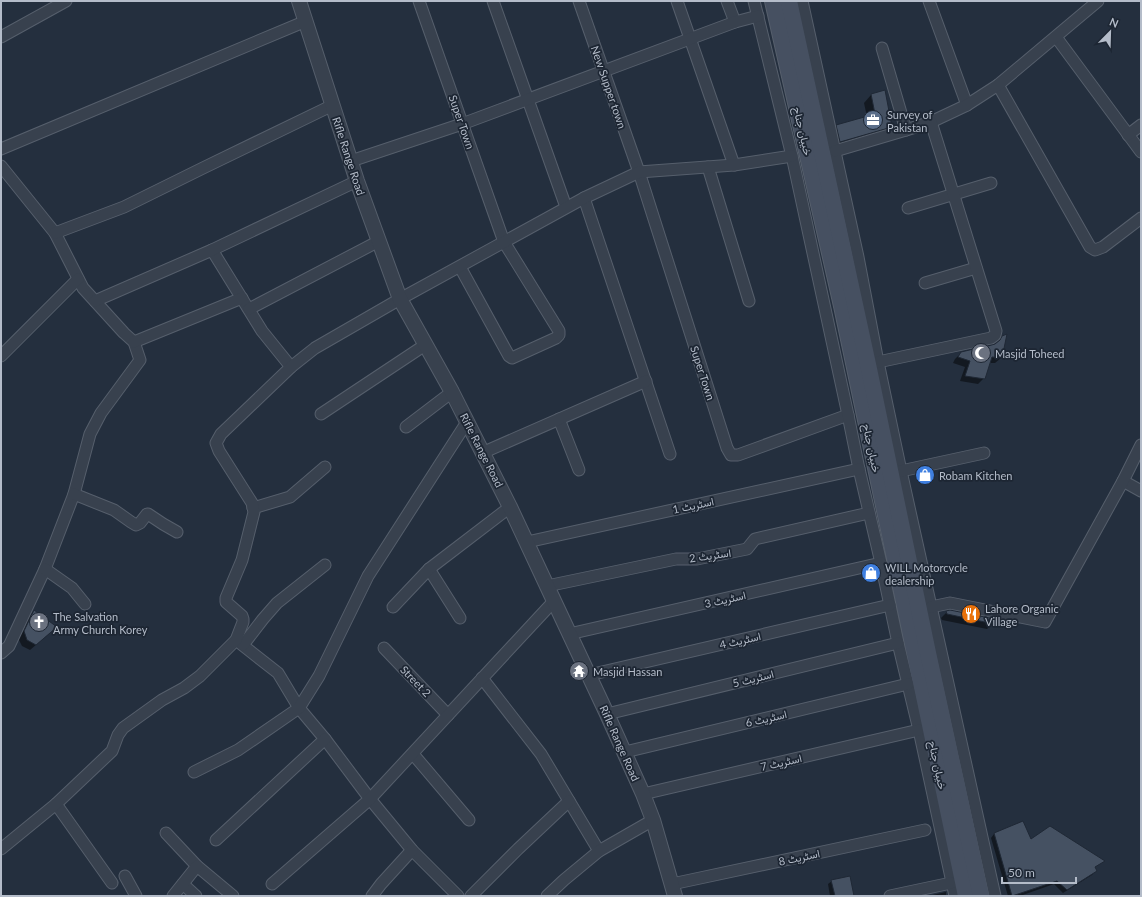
<svg xmlns="http://www.w3.org/2000/svg" width="1142" height="897" viewBox="0 0 1142 897" font-family="Lato,Vazirmatn,sans-serif">
<style>
.shadow{fill:#0007}
.building{fill:#455162;stroke:#1f2835}
.lines{fill:none;stroke-linecap:round;stroke-linejoin:round}
.minor-casing{stroke:#565f6c;stroke-width:13}
.tertiary-casing{stroke:#565f6c;stroke-width:16}
.secondary-casing{stroke:#565f6c;stroke-width:18}
.minor{stroke:#38414e;stroke-width:11}
.tertiary{stroke:#38414e;stroke-width:14}
.secondary{stroke:#465061;stroke-width:16}
.labels{text-anchor:middle;dominant-baseline:central;stroke-width:3.5;stroke-linejoin:round;paint-order:stroke}
.street-label{font-size:11px;fill:#b4bcc9;stroke:#1d2633}
.poi-label{font-size:11px;fill:#b4bcc9;stroke:#1d2633;text-anchor:start}
</style>
<rect width="100%" height="100%" fill="#242f3e"/>
<g class="shadow">
<path d="M871 95 891 126 883 134 832 149 829 134 837 126 867 117 864 103Z"/>
<path d="M1003 336 1001 358 995 363H989L984 378 978 384 960 381 965 367 953 363 955 359 961 353 984 350 988 347 995 345Z"/>
<path d="M34 611 50 633 30 650 22 646 18 638 28 617Z"/>
<path d="M947 612 993 624 987 629 942 620 941 618Z"/>
<path d="M994 834 1031 841 1103 861 1094 868 1095 871 1092 875 1063 893 1054 884 1020 896H1008L991 838Z"/>
<path d="M832 881 853 896H830L828 884Z"/>
<path d="M946 892V896H928Z"/>
</g>
<g class="building">
<path d="M885 90 892 127 840 142 836 125 875 114 871 94Z"/>
<path d="M1007 334 1002 358 992 357 985 379 965 376 970 361 958 357 961 352 978 348 986 350 988 346 995 344 1000 340 1002 336Z"/>
<path d="M34 610 57 627 36 645 27 640 24 631Z"/>
<path d="M950 610 995 619 994 624 947 614 946 611Z"/>
<path d="M1023 821 1031 839 1050 826 1105 861 1095 867 1097 871 1067 890 1057 881 1012 896 994 833Z"/>
<path d="M850 876 854 896H835L831 880Z"/>
</g>
<g class="lines">
<defs>
<g id="minor">
<path d="M419 1 504 242 559 331V335L556 338 512 358 509 356 460 267"/>
<path d="M493 1 566 207"/>
<path d="M579 1 639 172 727 448 731 455H738L848 415"/>
<path d="M677 1 734 165"/>
<path d="M727 1 735 22"/>
<path d="M754 1 792 156 848 415 859 469 881 563 898 643 919 730 955 896"/>
<path d="M802 1 858 257 878 362 901 471 995 896"/>
<path d="M929 1 967 105"/>
<path d="M1 37 66 1"/>
<path d="M1056 37 1141 152"/>
<path d="M882 48 906 130"/>
<path d="M998 85 1090 247 1095 250 1103 247 1141 218"/>
<path d="M1128 135 1141 125"/>
<path d="M1 149 306 21"/>
<path d="M835 151 906 130 931 122 967 105 998 85 1098 1"/>
<path d="M351 161 462 124 735 22 758 16"/>
<path d="M1 166 55 233 83 288 124 333 134 342 140 360 101 413 90 434 74 494 45 569 9 646 1 653"/>
<path d="M708 167 749 301"/>
<path d="M584 198 670 454"/>
<path d="M908 208 991 183"/>
<path d="M55 233 124 207 203 168 333 105"/>
<path d="M212 250 262 331 291 367"/>
<path d="M925 283 976 268"/>
<path d="M95 301 212 250 357 181"/>
<path d="M249 309 379 241"/>
<path d="M134 342 242 298"/>
<path d="M1 356 78 279"/>
<path d="M878 362 991 338 995 335 996 331 931 122"/>
<path d="M321 414 425 345"/>
<path d="M559 419 579 470"/>
<path d="M406 427 452 392"/>
<path d="M482 453 646 381"/>
<path d="M901 471 984 453"/>
<path d="M1123 481 1141 491"/>
<path d="M74 494 114 510 131 522 136 525 140 523 147 514H148L163 524 177 532"/>
<path d="M253 508 290 497 325 467"/>
<path d="M527 542 859 469"/>
<path d="M45 569 72 588 85 604"/>
<path d="M429 569 460 618"/>
<path d="M547 586 676 559H697L747 549 755 539 869 513"/>
<path d="M393 607 429 569 510 507"/>
<path d="M931 607 950 603 1045 622 1123 481 1141 445"/>
<path d="M569 634 881 563"/>
<path d="M236 640 278 673 299 708 325 739 370 799 412 850 458 896"/>
<path d="M243 645 263 619 277 603 325 565"/>
<path d="M384 648 448 715"/>
<path d="M589 675 890 605"/>
<path d="M482 678 541 754 599 851"/>
<path d="M607 714 898 643"/>
<path d="M625 752 908 684"/>
<path d="M413 754 469 820"/>
<path d="M194 772 238 750 299 708 319 676 368 576 467 422"/>
<path d="M643 794 919 730"/>
<path d="M56 804 112 883"/>
<path d="M166 833 197 866 233 896"/>
<path d="M216 840 325 739"/>
<path d="M1 849 56 804 112 751 118 735 123 728 162 700 184 688 200 676 236 640 243 622V619L242 616 226 602V598L242 560 254 512 252 503 219 451 216 443 221 434 291 367 315 348 400 299 584 198 639 172 734 165 792 156"/>
<path d="M125 876 136 896"/>
<path d="M183 884 196 896"/>
<path d="M272 884 370 799 554 601"/>
<path d="M672 884 925 830"/>
<path d="M173 896 197 866"/>
<path d="M372 896 381 884 412 850"/>
<path d="M471 896 518 849 569 801"/>
<path d="M547 896 564 880 599 851 653 820"/>
<path d="M890 896 951 883"/>
</g>
<path id="tertiary" d="M299 1 357 181 400 299 452 392 510 507 554 601 607 714 643 794 653 820 675 896"/>
<g id="secondary">
<path d="M773 1 842 306 966 896"/>
<path d="M789 1 869 369 928 653 981 896"/>
</g>
</defs>
<use href="#minor" class="minor-casing"/>
<use href="#tertiary" class="tertiary-casing"/>
<use href="#secondary" class="secondary-casing"/>
<use href="#minor" class="minor"/>
<use href="#tertiary" class="tertiary"/>
<use href="#secondary" class="secondary"/>
</g>
<defs>
<symbol id="office-disc" viewBox="-11 -11 22 22"><circle r="9.5" fill="#5c6f8a" stroke="#1d2633"/><path d="M-6-3h4V-5.5h4V-3h4V5H-6ZM-1-4.5V-3h2v-1.5ZM-6 0V1H6V0Z" fill="#fff"/></symbol>
<symbol id="mosque-disc" viewBox="-11 -11 22 22"><circle r="9.5" fill="#6b7280" stroke="#1d2633"/><path d="M3.5-4.9A6 6 0 1 0 3.5 4.9A5 5 0 1 1 3.5-4.9Z" fill="#fff"/></symbol>
<symbol id="shop-disc" viewBox="-11 -11 22 22"><circle r="9.5" fill="#3f7fe0" stroke="#1d2633"/><path d="M-5-2.5h2.3a2.7 3.5 0 0 1 5.4 0H5L5.5 6h-11ZM-1.5-2.5h3a1.5 2.3 0 0 0-3 0Z" fill="#fff"/></symbol>
<symbol id="restaurant-disc" viewBox="-11 -11 22 22"><circle r="9.5" fill="#e8710a" stroke="#1d2633"/><path d="M-5-6h1v4h1v-4h1v4h1v-4h1v5L-1.5 .5V6h-2V.5L-5-1ZM5-6V6H3V1.5H1.5Q1.5-4 5-6Z" fill="#fff"/></symbol>
<symbol id="church-disc" viewBox="-11 -11 22 22"><circle r="9.5" fill="#6b7280" stroke="#1d2633"/><path d="M-1.2-6h2.4v3.5h3.3v2.4h-3.3V6h-2.4V-.1h-3.3v-2.4h3.3Z" fill="#fff"/></symbol>
<symbol id="temple-disc" viewBox="-11 -11 22 22"><circle r="9.5" fill="#6b7280" stroke="#1d2633"/><path d="M0-6L5-2H3V0L6.5 2.5H4V6H1.5V3h-3V6H-4V2.5H-6.5L-3 0V-2H-5Z" fill="#fff"/></symbol>
</defs>
<g fill-rule="evenodd">
<use href="#office-disc" x="862" y="109" width="22" height="22"/>
<use href="#mosque-disc" x="970" y="342" width="22" height="22"/>
<use href="#shop-disc" x="914" y="464" width="22" height="22"/>
<use href="#shop-disc" x="860" y="562" width="22" height="22"/>
<use href="#restaurant-disc" x="960" y="603" width="22" height="22"/>
<use href="#church-disc" x="28" y="611" width="22" height="22"/>
<use href="#temple-disc" x="568" y="660" width="22" height="22"/>
</g>
<g class="labels">
<g class="street-label">
<text transform="translate(609 87) rotate(71)">New Supper town</text>
<text transform="translate(462 122) rotate(71)">Super Town</text>
<text transform="translate(803 131) rotate(77)">خیبان جناح</text>
<text transform="translate(349 156) rotate(72)">Rifle Range Road</text>
<text transform="translate(703 373) rotate(72)">Super Town</text>
<text transform="translate(872 448) rotate(78)">خیبان جناح</text>
<text transform="translate(482 450) rotate(63)">Rifle Range Road</text>
<text transform="translate(693 505) rotate(-12)">اسٹریٹ 1</text>
<text transform="translate(710 555) rotate(-8)">اسٹریٹ 2</text>
<text transform="translate(725 599) rotate(-13)">اسٹریٹ 3</text>
<text transform="translate(740 640) rotate(-13)">اسٹریٹ 4</text>
<text transform="translate(753 678) rotate(-14)">اسٹریٹ 5</text>
<text transform="translate(416 681) rotate(46)">Street 2</text>
<text transform="translate(766 718) rotate(-13)">اسٹریٹ 6</text>
<text transform="translate(620 743) rotate(66)">Rifle Range Road</text>
<text transform="translate(781 762) rotate(-13)">اسٹریٹ 7</text>
<text transform="translate(938 765) rotate(78)">خیبان جناح</text>
<text transform="translate(799 857) rotate(-12)">اسٹریٹ 8</text>
</g>
<g class="poi-label">
<text x="887" y="114">Survey of<tspan x="887" dy="13">Pakistan</tspan></text>
<text x="995" y="353">Masjid Toheed</text>
<text x="939" y="475">Robam Kitchen</text>
<text x="885" y="567">WILL Motorcycle<tspan x="885" dy="13">dealership</tspan></text>
<text x="985" y="608">Lahore Organic<tspan x="985" dy="13">Village</tspan></text>
<text x="53" y="616">The Salvation<tspan x="53" dy="13">Army Church Korey</tspan></text>
<text x="593" y="671">Masjid Hassan</text>
</g>
</g>
<rect width="1142" height="897" fill="none" stroke="#b4bcc9" stroke-width="4"/>
<g transform="translate(1110 32) rotate(23)" stroke="#1d2633" stroke-width="3" paint-order="stroke">
<path d="M0-3L7 15L0 10L-7 15Z" fill="#b4bcc9"/>
<text y="-6" font-size="11" font-weight="bold" text-anchor="middle" fill="#b4bcc9">N</text>
</g>
<path d="M1002 877v6h74v-6" fill="none" stroke="#b4bcc9" stroke-width="2"/>
<text x="1008" y="877" font-size="12" fill="#b4bcc9" stroke="#1d2633" stroke-width="3" paint-order="stroke">50 m</text>
</svg>
